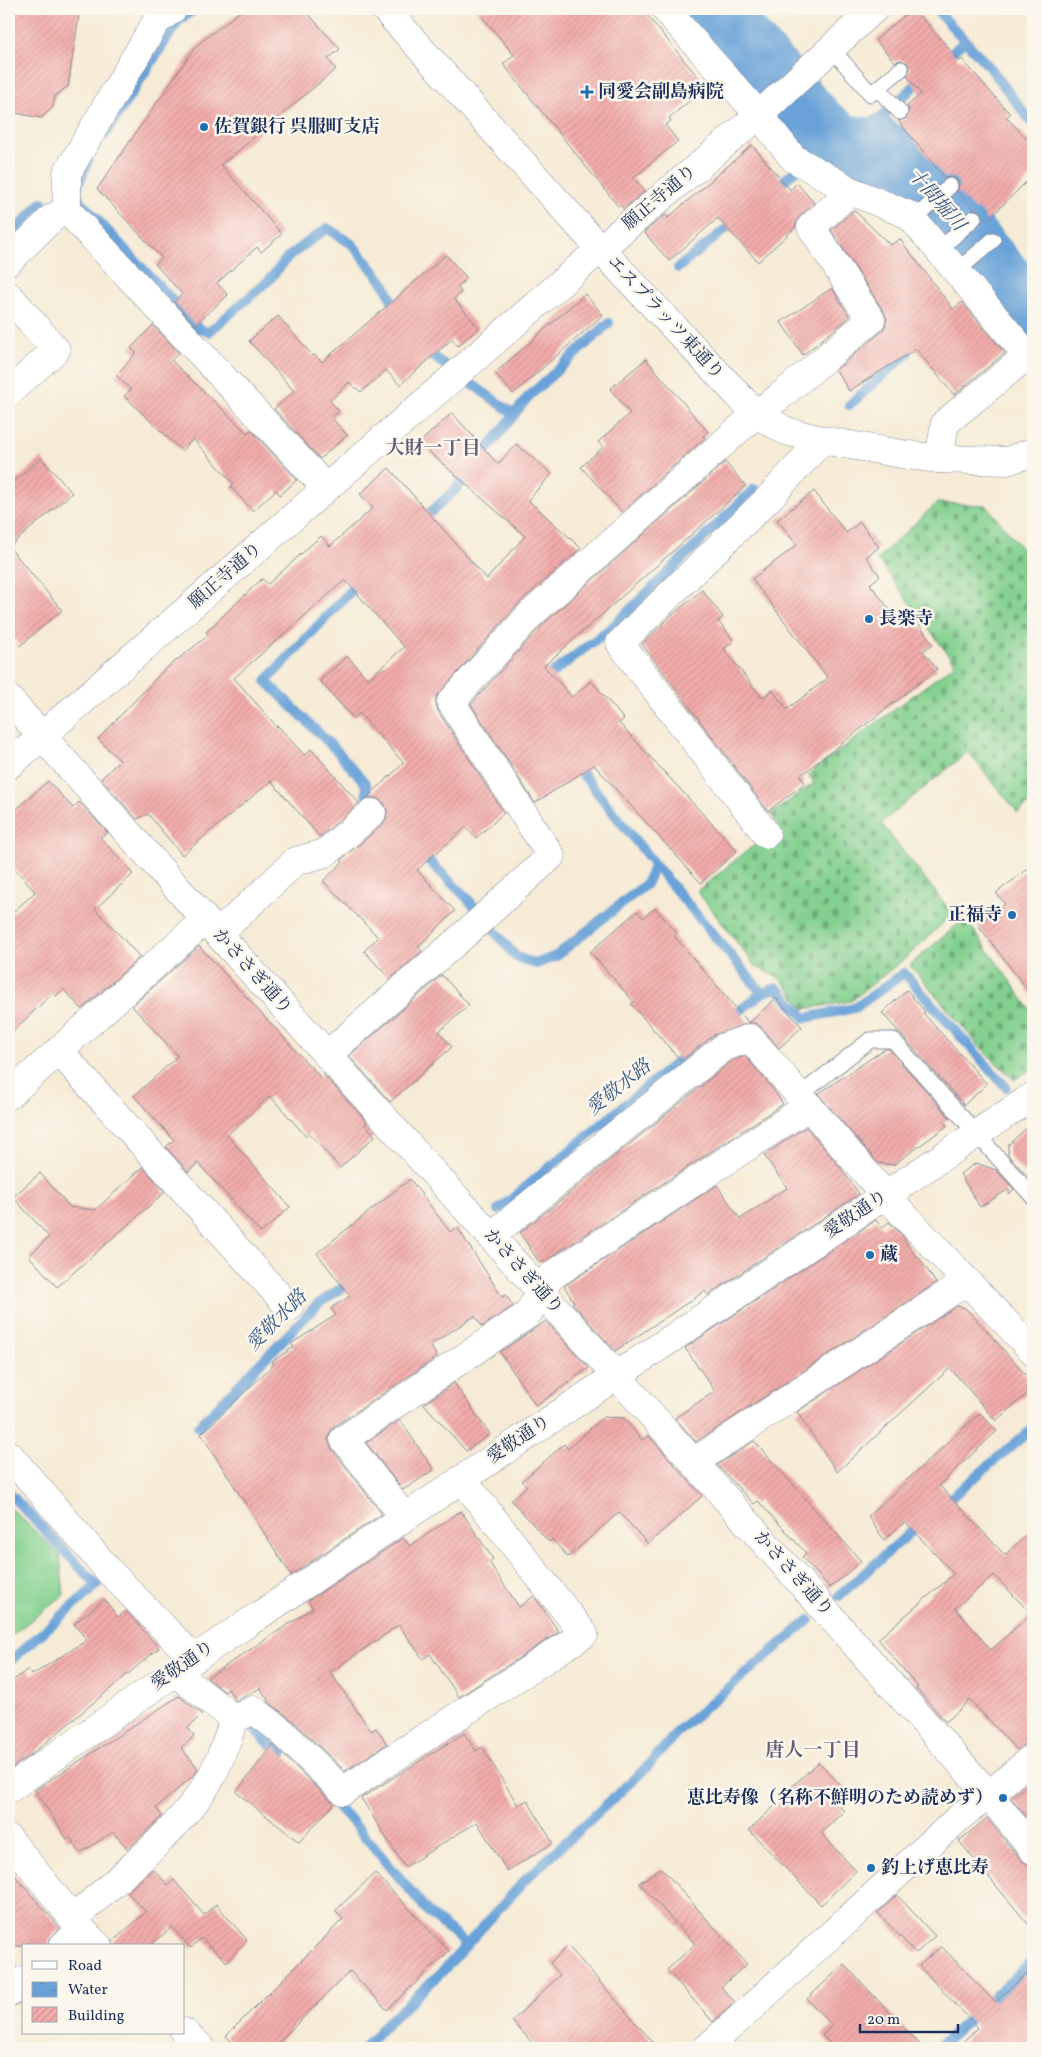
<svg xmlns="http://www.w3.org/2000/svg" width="1042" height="2057" viewBox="0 0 1042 2057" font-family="Vollkorn,'Noto Serif JP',serif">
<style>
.cemetery{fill:url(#cemetery-stones);stroke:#4e8076}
.garden{fill:#82d08f;stroke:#4e8076}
.water{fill:url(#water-ripples);stroke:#42689b}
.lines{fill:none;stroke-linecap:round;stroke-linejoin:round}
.stream{stroke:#69a2d8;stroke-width:10}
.river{stroke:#69a2d8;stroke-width:59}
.building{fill:url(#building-hatch);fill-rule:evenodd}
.lane-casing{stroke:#888d9a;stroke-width:17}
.street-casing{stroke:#888d9a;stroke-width:29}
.secondary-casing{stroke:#888d9a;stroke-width:29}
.lane{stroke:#fff;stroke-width:15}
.street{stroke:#fff;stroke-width:28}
.secondary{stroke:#fff;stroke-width:28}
.poi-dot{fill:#1f6fb2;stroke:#fbf7ec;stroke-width:2}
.labels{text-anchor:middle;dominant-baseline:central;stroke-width:5;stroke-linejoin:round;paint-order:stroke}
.poi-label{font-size:18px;font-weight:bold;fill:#1b2f5e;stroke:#fbf7ec;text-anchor:start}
.street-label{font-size:18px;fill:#1b2f5e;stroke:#fbf7ec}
.water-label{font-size:19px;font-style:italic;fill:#365789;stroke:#fbf7ec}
.neighbourhood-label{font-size:19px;font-weight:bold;fill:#665b79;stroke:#fbf7ec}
</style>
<defs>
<pattern id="cemetery-stones" width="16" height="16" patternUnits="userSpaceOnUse" patternTransform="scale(1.25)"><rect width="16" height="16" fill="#82d08f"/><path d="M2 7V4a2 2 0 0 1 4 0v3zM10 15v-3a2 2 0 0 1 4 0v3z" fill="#6aa978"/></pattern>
<pattern id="water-ripples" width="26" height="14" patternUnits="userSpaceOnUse" patternTransform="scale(1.25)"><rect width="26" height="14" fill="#69a2d8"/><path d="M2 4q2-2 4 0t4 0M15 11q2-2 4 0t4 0" fill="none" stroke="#5684b2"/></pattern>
<pattern id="building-hatch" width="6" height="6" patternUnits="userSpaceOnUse" patternTransform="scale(1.25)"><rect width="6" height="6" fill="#f2acaa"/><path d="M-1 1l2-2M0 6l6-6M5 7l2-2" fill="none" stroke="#cf9495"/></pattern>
</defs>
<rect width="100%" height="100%" fill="#fbf7ec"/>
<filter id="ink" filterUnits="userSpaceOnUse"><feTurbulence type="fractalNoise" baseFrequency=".02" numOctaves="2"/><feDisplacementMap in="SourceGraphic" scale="10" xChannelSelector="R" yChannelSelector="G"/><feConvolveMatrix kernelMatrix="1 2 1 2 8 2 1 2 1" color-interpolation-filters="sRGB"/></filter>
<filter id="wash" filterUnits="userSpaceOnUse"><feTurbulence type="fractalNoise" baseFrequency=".0096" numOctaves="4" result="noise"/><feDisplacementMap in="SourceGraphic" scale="20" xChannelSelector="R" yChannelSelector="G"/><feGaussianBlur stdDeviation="1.12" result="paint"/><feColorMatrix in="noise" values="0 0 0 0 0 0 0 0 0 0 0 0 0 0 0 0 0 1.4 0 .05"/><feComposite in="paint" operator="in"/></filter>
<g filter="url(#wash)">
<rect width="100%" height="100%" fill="#f6ebd6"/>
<g class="cemetery">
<path d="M937 503 986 505 1033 562V800L1018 813 968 752 881 823 953 914 908 956 851 1001 804 1009 781 979 755 966 697 891 778 826 771 814 814 783 808 774 955 664 877 559Z"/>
<path d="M965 918 1033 1013V1068L1014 1080 977 1044 910 965Z"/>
</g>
<path class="garden" d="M9 1506 60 1555 64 1595 9 1637Z"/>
<g class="water">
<path d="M693 9H729L780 66 759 84Z"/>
<path d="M814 99 849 117 869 119 883 110 943 181 916 204 893 192 856 178 814 154 806 148 785 126C789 111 798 101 814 99Z"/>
<path d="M996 249 1033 296V319L1028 324 1012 321 974 270Z"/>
</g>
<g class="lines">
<g class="stream">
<path d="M936 9 992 70 1033 125"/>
<path d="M942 61 965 41"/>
<path d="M879 123V119L924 77"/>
<path d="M104 136 179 20 196 9"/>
<path d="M88 161 76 191 80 201 199 329 209 332 269 280 288 257 327 228 352 244 385 285 393 303 399 311"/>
<path d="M774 190 802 164"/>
<path d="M9 237 42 202"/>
<path d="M678 268 738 219"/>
<path d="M426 347 435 358 514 414"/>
<path d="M849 405 908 353"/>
<path d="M419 523 456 489 528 397 609 323"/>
<path d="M362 579 266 681 336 750 366 784 367 799 375 807"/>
<path d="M541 682 612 627 754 489"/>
<path d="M573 762 655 865"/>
<path d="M419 851 467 898 516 957 536 964 556 956 646 884 655 865 762 993"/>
<path d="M728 1020 762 993 777 988 805 1018 855 1008 904 973 1006 1087"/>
<path d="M498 1210 690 1051"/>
<path d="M198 1427 318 1304 353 1280"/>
<path d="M9 1493 97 1585 9 1662"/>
<path d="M941 1506 1033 1428"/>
<path d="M839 1596 922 1522"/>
<path d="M255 1730 282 1755"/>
<path d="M316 1787 351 1820 430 1914 467 1945"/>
<path d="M365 2048 384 2026 442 1972 527 1878 648 1766 680 1729 809 1620"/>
<path d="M938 2048 1033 1961"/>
</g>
<path class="river" d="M715 9 819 126 841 143 882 149 908 166 1033 314"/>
</g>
<g id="blocks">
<g class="building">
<path d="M9 9H80L68 86 55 96 53 107 41 118 10 112 13 91H9Z"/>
<path d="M243 9H304L340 49 328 59 336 69 221 165 282 234 261 252 257 247 217 283 228 295 195 325 174 302 182 294 155 264 162 258 97 189 196 46Z"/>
<path d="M476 9H642L706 87 669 118 671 121 665 125 678 141 633 178 645 191 624 209 620 205 618 206 503 64 514 55Z"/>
<path d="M912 9H914L960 61 962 59 1010 114 1006 117 1033 145V175L987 221 981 211 974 209 957 192 959 184 957 180 952 177 945 178 898 121 907 118 909 110 907 106 921 94 907 76 910 68 908 63 900 60 895 62 875 40Z"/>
<path d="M752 145 790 190 797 183 814 203 800 216 797 221 795 228 758 262 718 218 669 261 644 232 665 215 668 218Z"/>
<path d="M854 210 890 245 900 239 953 309 962 302 1005 353 954 395 916 349 849 391 836 370 881 332 885 326 887 319 884 312 831 230Z"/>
<path d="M446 255 467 278 457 287 461 292 454 299 479 328 458 346 452 339 400 385 386 370 361 392 349 382 330 401 339 411 332 418 347 435 320 459 274 409 294 391 249 341 278 316 313 356 315 355 322 362Z"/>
<path d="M832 288 850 317 803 355 781 322Z"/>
<path d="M585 294 603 315 513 394 495 373Z"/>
<path d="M153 325 179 353 171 360 247 433 251 430 297 480 280 495 276 490 253 511 231 487 234 484 193 439 182 451 124 396 131 390 116 375 136 353 131 348Z"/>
<path d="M646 359 708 432 703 436 705 438 622 512 581 467 603 447 598 442 630 413 610 389Z"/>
<path d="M452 413 498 464 516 444 552 474 528 500 581 548 519 603 436 697V704L438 711 504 813 476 838 466 827 417 870 455 911 418 947 422 951 390 979 364 951 378 937 323 881 343 862 341 860 382 825 386 819 387 811 384 803 377 798H370L363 801 404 763 359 713 353 718 320 681 347 656 368 679 404 647 345 580 234 678 277 727 278 726 304 755 311 749 359 803 320 837 271 781 182 855 148 814 137 819 101 779 120 760 98 739 164 670 209 635 206 632 262 579 268 584 321 536 330 546 373 508 360 494 389 468 487 579 525 536 419 443Z"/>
<path d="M41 458 72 493 9 547 62 610 20 646 9 633V486Z"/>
<path d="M725 462 746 486 544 666 572 697 591 681 624 719 619 723 737 851 701 883 594 765 535 803 471 704 542 625Z"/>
<path d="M814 491 846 533 860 522 879 547 866 557 880 576 870 584 901 624 912 615 933 644 923 651 937 669 800 776 805 783 768 811 642 644 671 616 702 590 723 617 718 621 734 641 724 649 762 698 772 690 787 709 828 678 752 579 797 545 777 520Z"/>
<path d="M48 781 73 808 79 802 108 833 100 837 133 874 95 909 140 957 82 1009 63 989 56 996 53 993 9 1035V916L35 892 9 862V816Z"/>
<path d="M1033 865V997L978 925 1005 904 996 893Z"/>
<path d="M655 908 677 933 674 936 749 1023 714 1035 681 1061 631 1004 634 1002 590 952 637 911 643 918Z"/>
<path d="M199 946 320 1077 323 1074 367 1122 365 1124 375 1136 340 1168 309 1133 306 1136 270 1096 227 1135 290 1207 261 1233 198 1163 188 1172 166 1147 174 1140 134 1096 178 1056 132 1006Z"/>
<path d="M442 975 469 1005 439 1032 452 1047 390 1102 349 1056Z"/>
<path d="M907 990 925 1012 923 1013 987 1084 964 1105 882 1013Z"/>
<path d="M776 998 802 1027 779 1048 761 1027 755 1023H749Z"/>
<path d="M885 1049H889L950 1118 944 1122 947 1126 893 1165 878 1163 818 1094Z"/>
<path d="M745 1056 772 1088 783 1104 544 1262H539L520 1233 732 1061Z"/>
<path d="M1033 1122V1172L1028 1177 1008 1155V1145Z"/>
<path d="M806 1127 840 1167 859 1194 708 1295 705 1291 615 1351 572 1303 574 1302 564 1286 717 1185 740 1219 787 1188 764 1155Z"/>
<path d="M976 1163 996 1170 1014 1189 1009 1194V1189L980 1207 960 1174Z"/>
<path d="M143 1167 165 1192 57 1287 29 1256 49 1237 13 1197 40 1173 70 1207 95 1210Z"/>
<path d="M410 1179 450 1232 457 1227 502 1297 506 1295 513 1306 482 1327 475 1316 430 1345 437 1357 335 1426 330 1432 328 1440 332 1449 382 1514 291 1575 201 1434 274 1364 272 1361 294 1347 291 1344 336 1315 331 1308 350 1296 317 1253Z"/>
<path d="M876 1220 882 1228 889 1222 901 1234 916 1257 918 1256 936 1283 696 1442 675 1418 715 1391 685 1348Z"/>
<path d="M957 1306 965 1308 986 1330 1033 1383V1388L996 1421 950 1368 837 1472 797 1412Z"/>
<path d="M546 1321 589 1368 536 1406 500 1352Z"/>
<path d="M454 1383 490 1434 466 1451 424 1404Z"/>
<path d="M980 1413 997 1431 939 1485 1005 1555 1033 1528V1742L1023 1745 1017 1750 970 1700 946 1722 916 1688 918 1687 878 1639 954 1574 905 1522 884 1540 868 1516ZM994 1575 1031 1614 991 1650 955 1608Z"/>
<path d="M603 1417 623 1418 642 1440 649 1436 702 1496 648 1544 619 1512 568 1557 552 1539 549 1542 511 1500 527 1486 522 1481 564 1444 568 1449Z"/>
<path d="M400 1420 434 1470 403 1490 366 1443Z"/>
<path d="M754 1441 861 1561 830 1588 802 1557 806 1553 758 1501 754 1504 717 1465Z"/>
<path d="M461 1511 493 1559 489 1562 519 1607 534 1596 559 1632 459 1697 430 1654 423 1659 399 1625 330 1672 371 1731 376 1728 387 1744 345 1771 292 1720 270 1703 260 1688 236 1701 228 1689 225 1692 207 1678 313 1608 308 1601 403 1538 410 1546Z"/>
<path d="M104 1599 118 1617 126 1611 159 1648 32 1754 9 1770V1684L28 1669 32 1675 87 1640 74 1624Z"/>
<path d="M179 1696 202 1714 188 1728 194 1736 181 1748 198 1768 195 1774 156 1808 162 1816 128 1849 113 1832 80 1853 70 1837 67 1839 35 1790Z"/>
<path d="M464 1733 476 1751 482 1747 518 1805 527 1800 553 1843 507 1871 477 1822 405 1867 361 1798Z"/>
<path d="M273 1745 334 1804 299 1842 236 1792Z"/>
<path d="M819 1762 850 1795 839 1806 844 1811 821 1833 856 1871 821 1905 749 1830 791 1791 789 1789Z"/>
<path d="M1033 1780V1825L1011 1798Z"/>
<path d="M987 1818 1021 1860 1027 1864 1033 1865V1930L959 1841Z"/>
<path d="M661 1868 747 1964 721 1987 735 2002 713 2022 667 1970 695 1944 639 1883Z"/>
<path d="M9 1869 60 1928 49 1940 48 1946H9Z"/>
<path d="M153 1869 168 1885 174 1880 204 1915 216 1904 247 1940 227 1962 201 1938 191 1948 172 1927 150 1946H113V1941L146 1912 127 1892Z"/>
<path d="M375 1873 449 1951 387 2010 350 1971 273 2048H238L226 2036 343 1919 335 1911Z"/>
<path d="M897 1895 935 1936 916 1953 878 1913Z"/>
<path d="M568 1946 658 2048H537L512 2021 560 1975 550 1963Z"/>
<path d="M941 1946 995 2002 1033 1968V2048H956L978 2028 919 1966Z"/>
<path d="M844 1964 923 2048H834L822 2035 832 2026 807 1999Z"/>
</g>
</g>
</g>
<g filter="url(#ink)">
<use href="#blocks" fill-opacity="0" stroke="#888d9a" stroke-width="1"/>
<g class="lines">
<defs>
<g id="lane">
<path d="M831 48 871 94 901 69"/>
<path d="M879 90 900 112"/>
<path d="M913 220 950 186"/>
<path d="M939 250 974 218"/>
<path d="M957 271 993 240"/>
<path d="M800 1095 870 1040H893L1033 1197"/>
</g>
<g id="street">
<path d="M173 9 156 22 67 173V210L326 488"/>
<path d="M665 9 759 115 793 158 851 191 909 215 1033 362"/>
<path d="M9 261 52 218 67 210"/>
<path d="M9 296 56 350 9 392"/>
<path d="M939 459 945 423 1028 355"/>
<path d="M9 699 218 934 616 1375 989 1795 1033 1850"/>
<path d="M9 765 600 249 759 115 874 9"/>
<path d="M766 834 620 643 769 498 822 440"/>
<path d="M218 934 296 861 325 853 372 813"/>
<path d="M59 1051 289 1307"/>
<path d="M327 1055 473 927 551 856 451 702 531 614 756 414 778 398 871 320 811 227 851 191"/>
<path d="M9 1095 205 920"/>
<path d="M491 1236 724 1047 750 1038 885 1195 1033 1351"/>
<path d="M9 1455 110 1572 194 1659"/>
<path d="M694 1462 967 1281"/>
<path d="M404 1517 344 1439 527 1315 550 1277 809 1106"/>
<path d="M175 1672 234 1719 254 1710 281 1731 343 1791 584 1634 462 1479"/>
<path d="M9 1789 194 1659 1033 1096"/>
<path d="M9 1839 82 1930 98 1946"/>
<path d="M73 1919C118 1878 169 1839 204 1789 216 1772 228 1739 234 1719"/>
<path d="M63 1946 82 1930"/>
<path d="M9 1993 24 1980"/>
<path d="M184 2032 201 2048"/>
<path d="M707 2048 962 1815 989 1795 1033 1757"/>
</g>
<path id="secondary" d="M385 9 600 249 756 414 786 431 822 440 901 454 939 459 1007 461 1033 452"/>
</defs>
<use href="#lane" class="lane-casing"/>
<use href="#street" class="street-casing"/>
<use href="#secondary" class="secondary-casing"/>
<use href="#lane" class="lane"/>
<use href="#street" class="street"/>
<use href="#secondary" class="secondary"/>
</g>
</g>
<g class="poi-dot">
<path d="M584.5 84.5h5v5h5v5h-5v5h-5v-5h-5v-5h5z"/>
<circle cx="204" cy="127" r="5"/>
<circle cx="869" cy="619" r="5"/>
<circle cx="1012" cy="915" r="5"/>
<circle cx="870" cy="1255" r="5"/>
<circle cx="1003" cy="1798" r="5"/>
<circle cx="871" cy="1868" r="5"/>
</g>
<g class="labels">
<g class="poi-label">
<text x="598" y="92">同愛会副島病院</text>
<text x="214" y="127">佐賀銀行 呉服町支店</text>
<text x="879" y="619">長楽寺</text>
<text x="1002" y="915" text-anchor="end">正福寺</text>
<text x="880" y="1255">蔵</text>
<text x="993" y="1798" text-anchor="end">恵比寿像（名称不鮮明のため読めず）</text>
<text x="881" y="1868">釣上げ恵比寿</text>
</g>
<g class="street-label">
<text transform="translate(660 198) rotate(-40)">願正寺通り</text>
<text transform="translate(665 318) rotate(47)">エスプラッツ東通り</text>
<text transform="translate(226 576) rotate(-41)">願正寺通り</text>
<text transform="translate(252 972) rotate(48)">かささぎ通り</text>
<text transform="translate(856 1215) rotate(-34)">愛敬通り</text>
<text transform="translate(523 1272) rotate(48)">かささぎ通り</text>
<text transform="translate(519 1440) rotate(-34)">愛敬通り</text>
<text transform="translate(793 1574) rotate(48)">かささぎ通り</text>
<text transform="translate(183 1666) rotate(-35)">愛敬通り</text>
</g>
<g class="water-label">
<text transform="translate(936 200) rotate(49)">十間堀川</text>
<text transform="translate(619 1088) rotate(-39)">愛敬水路</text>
<text transform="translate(277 1321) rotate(-45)">愛敬水路</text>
</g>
<g class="neighbourhood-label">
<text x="433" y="449">大財一丁目</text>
<text x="813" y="1751">唐人一丁目</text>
</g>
</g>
<rect width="1042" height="2057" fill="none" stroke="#fbf7ec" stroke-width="30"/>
<rect x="22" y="1944" width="162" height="90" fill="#fbf7ec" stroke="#a1a7b3"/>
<rect x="32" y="1961" width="25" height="8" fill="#ffffff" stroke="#a1a7b3"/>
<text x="68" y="1970" font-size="15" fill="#1b2f5e">Road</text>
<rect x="32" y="1982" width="25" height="15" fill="url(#water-ripples)" stroke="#a1a7b3"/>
<text x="68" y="1994" font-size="15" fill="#1b2f5e">Water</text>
<rect x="32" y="2007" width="25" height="15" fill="url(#building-hatch)" stroke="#a1a7b3"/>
<text x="68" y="2020" font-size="15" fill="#1b2f5e">Building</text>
<path d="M860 2024v8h98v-8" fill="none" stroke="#1b2f5e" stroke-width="2.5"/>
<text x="867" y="2024" font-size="15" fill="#1b2f5e" stroke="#fbf7ec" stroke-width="4" paint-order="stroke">20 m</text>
</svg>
